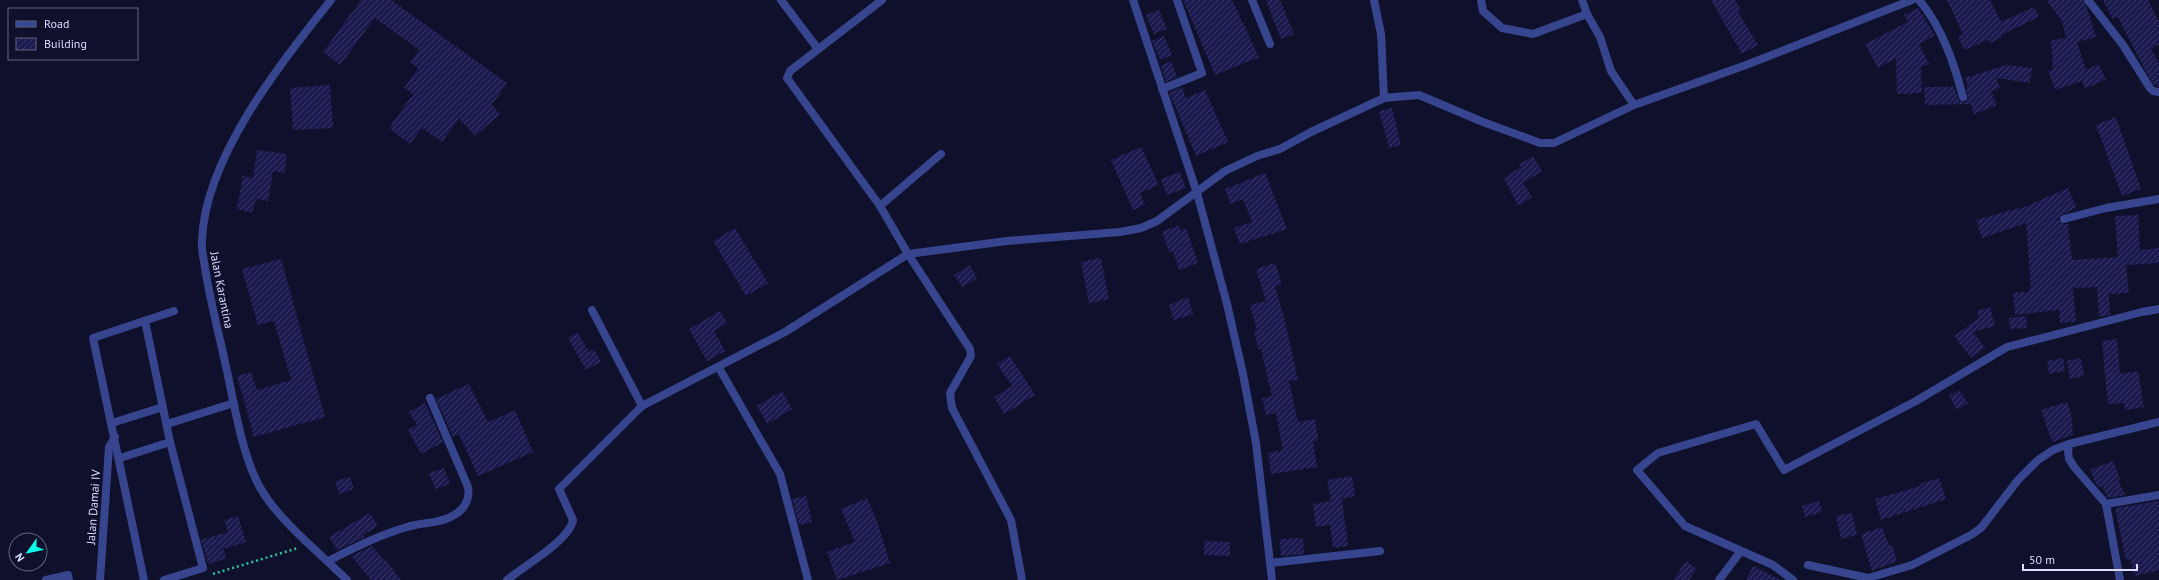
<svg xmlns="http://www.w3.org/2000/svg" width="2159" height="580" viewBox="0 0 2159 580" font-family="'PT Sans',sans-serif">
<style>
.building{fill:url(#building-hatch)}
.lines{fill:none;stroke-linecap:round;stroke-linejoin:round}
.path{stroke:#27c59c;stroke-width:2.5;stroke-dasharray:2 3;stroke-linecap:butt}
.minor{stroke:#37458e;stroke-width:8}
.tertiary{stroke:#37458e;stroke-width:8}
.labels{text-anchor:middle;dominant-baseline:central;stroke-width:4;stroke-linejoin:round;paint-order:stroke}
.street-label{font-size:12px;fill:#daddff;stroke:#0f102c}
</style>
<defs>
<pattern id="building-hatch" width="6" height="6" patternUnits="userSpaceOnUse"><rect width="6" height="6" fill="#1a1a4e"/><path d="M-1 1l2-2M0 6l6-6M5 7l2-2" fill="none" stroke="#3b3b69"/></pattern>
</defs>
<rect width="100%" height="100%" fill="#0f102c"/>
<g class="building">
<path d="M361 0H391L507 83 492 105 500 114 475 136 459 118 442 142 422 128 410 144 389 128 413 94 404 88 418 68 410 62 419 50 375 18 340 65 323 52Z"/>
<path d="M1183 0H1232L1259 57 1215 75Z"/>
<path d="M1266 0H1280L1294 34 1281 39Z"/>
<path d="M1711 0H1735L1741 10 1738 12 1758 45 1742 54Z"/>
<path d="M1947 0H1990L2001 22 2034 7 2039 17 2001 35 2002 37 1990 43 1988 40 1964 50 1958 36 1963 34Z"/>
<path d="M2046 0H2083L2087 8 2096 37 2077 42 2086 70 2098 64 2106 79 2085 89 2082 81 2055 90 2048 70H2053L2051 40 2066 38 2062 21Z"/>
<path d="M2103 0H2148L2159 22V44L2151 49 2159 63V86L2154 85 2145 70 2118 17 2113 19Z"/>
<path d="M1918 8 1935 35 1919 44 1929 64 1921 67 1922 93 1897 94 1896 58 1878 68 1865 44 1908 22 1904 15Z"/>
<path d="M1159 10 1167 29 1154 34 1146 15Z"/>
<path d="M1164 36 1172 55 1160 60 1152 41Z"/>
<path d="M1171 61 1177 77 1166 82 1161 66Z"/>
<path d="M2006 65 2032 68 2030 83 1996 78 2000 88 1991 91 1997 105 1974 114 1971 104 1925 105 1924 87H1954L1959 101 1965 102 1968 98 1966 86H1968L1965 78Z"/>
<path d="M330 85 333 128 293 130 290 88Z"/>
<path d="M1182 87 1186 98 1205 90 1228 142 1196 156 1169 92Z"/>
<path d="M1392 108 1401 145 1389 148 1379 111Z"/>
<path d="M2116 117 2141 189 2122 196 2096 125Z"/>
<path d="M1141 147 1159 185 1140 193 1145 205 1133 210 1111 160Z"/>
<path d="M257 150 287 154 285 173 273 171 268 201 256 199 252 213 237 209 243 176 253 178Z"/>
<path d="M1533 156 1542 171 1523 183 1532 197 1518 206 1504 178 1521 167 1519 164Z"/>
<path d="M1180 172 1186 188 1167 195 1161 179Z"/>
<path d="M1265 173 1287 229 1240 244 1234 228 1252 222 1243 199 1231 204 1225 189Z"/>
<path d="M2068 188 2076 207 2055 220H2059L2063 224H2068L2072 260 2118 257 2115 216 2138 215 2140 250 2159 248V263L2126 265 2129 293 2109 294 2110 315 2099 317 2097 287 2073 288 2076 322 2060 323 2059 310 2015 315 2013 293 2029 292 2028 289 2031 288 2026 223 1982 238 1976 220 2027 206Z"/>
<path d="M1179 226 1180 230 1186 228 1198 263 1179 270 1173 251 1169 252 1162 231Z"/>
<path d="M735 228 768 283 746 296 713 241Z"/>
<path d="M1101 258 1109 299 1089 303 1081 262Z"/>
<path d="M281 259 325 417 254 437 237 376 251 372 257 390 291 380 274 321 258 325 242 269Z"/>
<path d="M1275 263 1282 284 1275 287 1285 321 1298 380 1289 381 1298 422 1315 419 1318 440 1313 441 1317 467 1271 474 1268 453 1283 450 1276 413 1266 415 1262 398 1272 396 1261 349H1258L1254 331 1257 330 1250 305 1266 301 1256 269Z"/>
<path d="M970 265 977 278 962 287 954 275Z"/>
<path d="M1188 297 1193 314 1174 320 1169 305Z"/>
<path d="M1990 307 1995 326 1973 332 1985 348 1971 358 1954 336 1979 318 1977 311Z"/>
<path d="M720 311 727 323 714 331 725 351 707 361 689 329Z"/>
<path d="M2026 316 2027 328 2010 329 2009 318Z"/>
<path d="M577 332 589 352 594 349 601 362 586 370 568 338Z"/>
<path d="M2117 339 2120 374 2138 371 2144 407 2125 410 2124 403 2108 404 2102 341Z"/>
<path d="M1010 356 1035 395 1004 414 994 397 1012 386 997 364Z"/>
<path d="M2063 358 2065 371 2049 374 2047 361Z"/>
<path d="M2081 358 2084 376 2070 379 2067 361Z"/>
<path d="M469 384 488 422 515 410 533 452 478 476 459 434 453 437 436 399Z"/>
<path d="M1959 390 1968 403 1957 410 1949 396Z"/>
<path d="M782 391 792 409 767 424 757 406Z"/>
<path d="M2067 402 2071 413 2073 435 2052 442 2041 410Z"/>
<path d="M425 403 443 442 421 454 408 430 417 425 409 412Z"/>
<path d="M2113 461 2120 479 2118 480 2125 495 2108 498 2102 486 2099 487 2096 484 2090 470Z"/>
<path d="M444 468 450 484 435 489 429 473Z"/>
<path d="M1352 476 1355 496 1342 499 1348 546 1333 548 1330 525 1316 527 1313 504 1331 501 1327 480Z"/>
<path d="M350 477 354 489 339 494 335 481Z"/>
<path d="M1939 478 1946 499 1881 520 1875 499 1921 486 1920 484Z"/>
<path d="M806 496 812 522 799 525 792 499Z"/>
<path d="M867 498 877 521 890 563 837 580 827 552 855 542 841 509Z"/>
<path d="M1819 501 1822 512 1805 517 1802 506Z"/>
<path d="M2159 501V570L2135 576 2130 559 2126 560 2115 508Z"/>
<path d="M370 513 378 526 363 535 365 537 337 550 329 537Z"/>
<path d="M1852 513 1857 535 1841 539 1836 516Z"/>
<path d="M238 516 246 542 223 549 226 559 208 564 201 540 228 532 224 520Z"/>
<path d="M1882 527 1889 546 1892 545 1897 561 1872 571 1861 534Z"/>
<path d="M1303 538 1304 554 1281 556 1280 539Z"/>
<path d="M1204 541 1230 542V556L1204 555Z"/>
<path d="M372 546 384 560 385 559 401 580H371L351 556Z"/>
<path d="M1686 561 1697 569 1689 580H1673Z"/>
<path d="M1753 566 1781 580H1746Z"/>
</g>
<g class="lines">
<path class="path" d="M213 574 298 548"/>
<g class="minor">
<path d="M781 0 818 49"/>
<path d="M882 0 790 71 787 78 880 206 908 254 970 349 971 356 950 393 952 408 1011 520 1022 580"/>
<path d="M1133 0 1197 193 1227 304 1243 374 1256 443 1272 580"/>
<path d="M1252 0 1270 44"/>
<path d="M1374 0 1381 34 1384 98"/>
<path d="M1481 0 1483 11 1502 28 1533 34 1587 14"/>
<path d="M1582 0 1587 14 1600 37 1611 71 1634 105"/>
<path d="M1919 0C1942 27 1954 63 1963 97"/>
<path d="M2088 0 2123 45 2150 88 2153 91 2159 92"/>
<path d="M1162 89 1202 73 1177 0"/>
<path d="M880 206 941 154"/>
<path d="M2064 219 2106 208 2159 199"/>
<path d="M592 310 642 406"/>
<path d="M145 321 170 442 203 568 164 580"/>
<path d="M719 368 780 474 808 580"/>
<path d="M112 423 163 407"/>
<path d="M167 424 234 403"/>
<path d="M120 458 170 442"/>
<path d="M2106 504 2159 495"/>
<path d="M328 561C354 548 379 535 407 527 422 522 441 524 454 515 465 509 470 499 468 487L430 398"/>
<path d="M1270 563 1380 551"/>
<path d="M1808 565 1868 578 1912 565 1971 535 1981 528 2018 480 2038 460 2053 450 2069 444"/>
<path d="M46 580 68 575 69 580"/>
<path d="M100 580 109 447 115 437"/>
<path d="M144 580 93 338 174 311"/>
<path d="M507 580C524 566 569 541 573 520L559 489 642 406 785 332 908 254 1007 241 1120 232 1141 228 1157 221 1225 171 1257 156 1280 149 1311 132 1384 98 1419 95 1483 122 1540 143H1554L1634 105 1746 65 1912 0"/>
<path d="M1719 580 1741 551"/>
<path d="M1793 580 1773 565 1685 526 1637 470 1658 453 1756 424 1784 470 1916 401 2007 347 2142 312 2159 309"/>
<path d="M2120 580 2106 504 2075 468 2069 459 2068 451 2069 444 2159 422"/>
</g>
<path class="tertiary" d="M331 0C281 62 204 159 202 241 201 250 204 259 205 268 210 300 218 330 225 362 234 401 242 461 264 494 284 525 321 554 347 580"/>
</g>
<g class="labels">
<g class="street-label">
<text transform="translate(222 290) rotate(79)">Jalan Karantina</text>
<text transform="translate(93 507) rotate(-86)">Jalan Damai IV</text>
</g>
</g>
<rect x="8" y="8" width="130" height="52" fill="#0f102c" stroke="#606280"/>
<rect x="16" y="21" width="20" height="6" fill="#37458e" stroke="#606280"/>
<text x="44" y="28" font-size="12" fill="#daddff">Road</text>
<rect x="16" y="38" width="20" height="12" fill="url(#building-hatch)" stroke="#606280"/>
<text x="44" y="48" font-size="12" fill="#daddff">Building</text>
<g transform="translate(28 552) rotate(237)"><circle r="19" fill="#0f102c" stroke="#606280"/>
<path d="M0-3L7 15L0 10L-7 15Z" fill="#06ffe6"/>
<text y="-6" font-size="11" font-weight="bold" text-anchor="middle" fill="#daddff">N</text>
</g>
<path d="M2023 564v6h114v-6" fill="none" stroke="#daddff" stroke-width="2"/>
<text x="2029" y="564" font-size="12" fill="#daddff" stroke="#0f102c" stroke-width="3" paint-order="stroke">50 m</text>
</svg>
